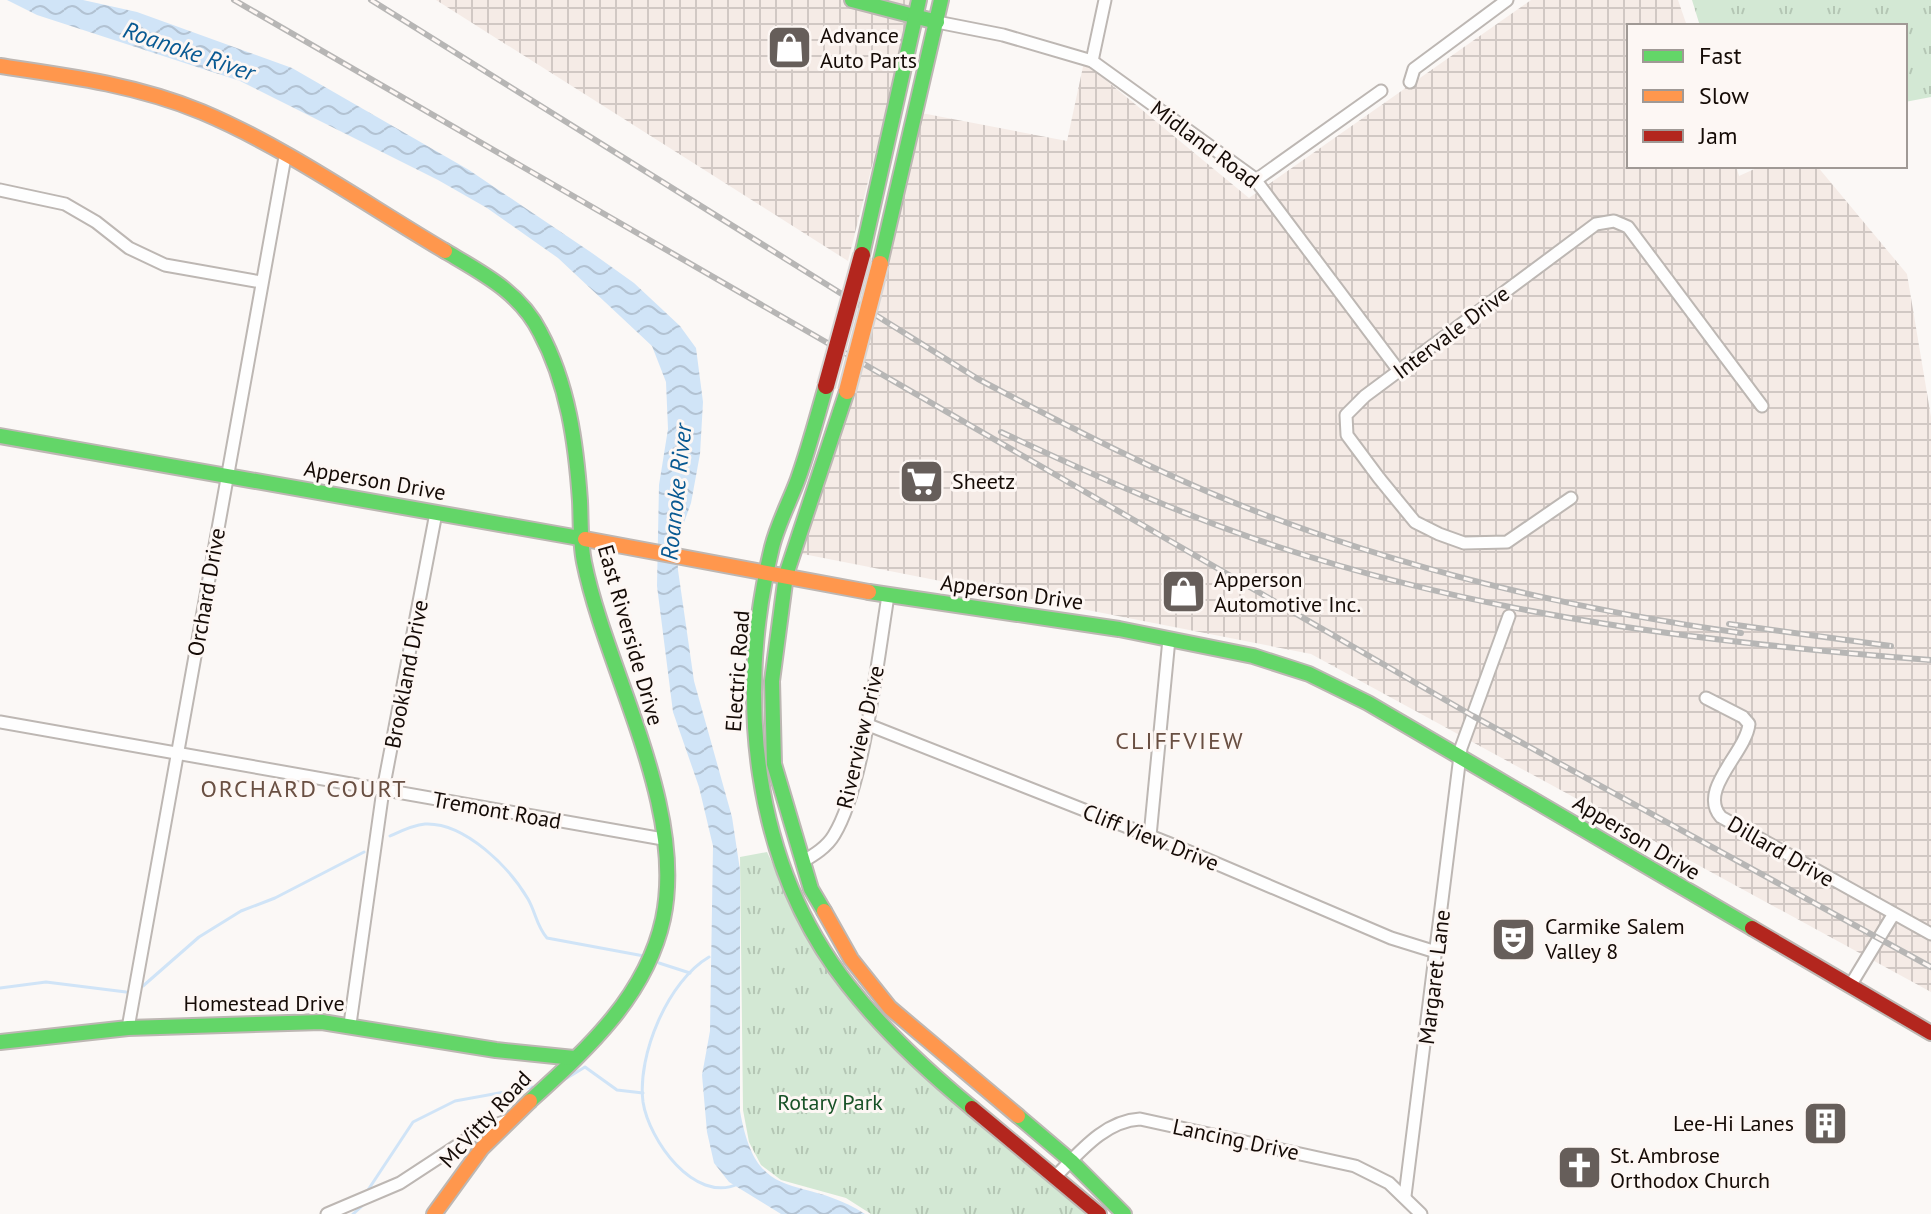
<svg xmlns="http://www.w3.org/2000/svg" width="1931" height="1214" viewBox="0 0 1931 1214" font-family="'PT Sans',sans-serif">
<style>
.industrial{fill:url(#industrial-grid)}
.grass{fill:url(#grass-tufts)}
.water{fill:url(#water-waves)}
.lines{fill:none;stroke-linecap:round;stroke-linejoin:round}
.stream{stroke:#d0e4f7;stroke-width:3}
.street-casing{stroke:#bdb7b3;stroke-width:15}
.fast-casing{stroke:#bdb7b3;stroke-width:18}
.slow-casing{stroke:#bdb7b3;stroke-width:18}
.jam-casing{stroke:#bdb7b3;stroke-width:18}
.street{stroke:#fefefe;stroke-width:11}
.fast{stroke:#63d668;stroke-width:14}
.slow{stroke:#ff974d;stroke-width:14}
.jam{stroke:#b3261e;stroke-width:14}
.rail-casing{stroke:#b7b6b5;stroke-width:6}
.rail{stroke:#fdf7f4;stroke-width:3;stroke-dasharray:9;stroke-linecap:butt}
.slow-bridge-casing{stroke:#d8d5d4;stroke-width:20;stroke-linecap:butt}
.jam-bridge-casing{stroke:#d8d5d4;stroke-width:20;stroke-linecap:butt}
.slow-bridge{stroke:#ff974d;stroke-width:16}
.jam-bridge{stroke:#b3261e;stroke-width:16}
.labels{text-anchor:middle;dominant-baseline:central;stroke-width:6;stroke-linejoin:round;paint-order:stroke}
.poi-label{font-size:22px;fill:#150b06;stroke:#fdf7f4;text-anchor:start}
.street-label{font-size:22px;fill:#150b06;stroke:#fdf7f4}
.park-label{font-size:22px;fill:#185227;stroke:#fdf7f4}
.water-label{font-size:24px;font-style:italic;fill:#085992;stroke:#fdf7f4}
.neighbourhood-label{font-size:24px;letter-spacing:2px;fill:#694f42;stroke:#fdf7f4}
</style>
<defs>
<pattern id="industrial-grid" width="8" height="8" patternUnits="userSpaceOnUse" patternTransform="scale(2)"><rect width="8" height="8" fill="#f5ebe6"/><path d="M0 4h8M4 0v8" fill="none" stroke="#d1c8c4"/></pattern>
<pattern id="grass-tufts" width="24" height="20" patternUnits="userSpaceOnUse" patternTransform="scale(2)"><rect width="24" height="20" fill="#d3e8d4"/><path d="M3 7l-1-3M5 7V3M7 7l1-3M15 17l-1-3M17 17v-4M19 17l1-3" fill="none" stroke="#b4c6b4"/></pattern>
<pattern id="water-waves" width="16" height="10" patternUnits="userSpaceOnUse" patternTransform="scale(2)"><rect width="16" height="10" fill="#d0e4f7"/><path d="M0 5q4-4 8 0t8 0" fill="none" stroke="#b2c2d2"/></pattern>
</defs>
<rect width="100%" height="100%" fill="#fbf8f6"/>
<g class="industrial">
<path d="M436 0H914L848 261Z"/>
<path d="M1531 0H1678L1687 26H1629V166H1736L1739 176 1761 166H1817L1907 274 1931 417V992L1311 654 798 553 882 289 916 112 1067 141 1084 62 1249 198Z"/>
</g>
<g class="grass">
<path d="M1692 0H1931V97L1905 102V26H1700Z"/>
<path d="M767 852 816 954 862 1014 1086 1214H871L846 1198 781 1180 761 1165 749 1142 743 1110 740 857Z"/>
</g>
<path class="water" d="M7 0H83L137 12 292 68 469 170 592 253 634 283 680 326 696 348 703 402 700 454 691 503 677 542 678 570 694 681 732 817 740 870V1111C757 1208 799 1172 865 1214H781L729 1182 714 1163 707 1132 702 1075 710 1031 713 846 699 787 673 712 657 586 659 485 668 429 666 382 652 346 558 258 487 208 438 180 240 81 37 15Z"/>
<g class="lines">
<g class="stream">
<path d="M390 836C401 831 413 825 425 824 465 822 510 868 528 899 536 913 536 925 547 938L644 956"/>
<path d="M709 957C668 981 637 1055 643 1102 649 1140 694 1204 738 1184"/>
<path d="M659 963 690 973"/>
<path d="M143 986 199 937 241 911 275 898 364 852"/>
<path d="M0 988 46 982 126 992"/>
<path d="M562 1081 585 1067 617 1090 643 1093"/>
<path d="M366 1193 413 1122 455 1101 532 1087"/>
<path d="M353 1214 362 1206"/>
</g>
<defs>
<g id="street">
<path d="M937 22 1003 35 1092 61 1254 178 1399 371"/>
<path d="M1092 61 1105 0"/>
<path d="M1410 82 1414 69 1507 0"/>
<path d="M1256 180 1381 91"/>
<path d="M0 190 65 204 96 222 129 248 165 265 261 282"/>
<path d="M1571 498 1507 542 1464 543 1439 534 1415 522 1379 478 1347 435 1346 415 1365 396 1596 224 1614 221 1628 227 1762 406"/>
<path d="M1706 698 1743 717 1749 724C1746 753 1697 790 1721 817L1931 934"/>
<path d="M0 722 663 839"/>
<path d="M866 724 1173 845 1391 938 1436 952"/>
<path d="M1150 836 1169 639"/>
<path d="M802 862C814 855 827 847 834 835 864 786 878 656 888 596"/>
<path d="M1850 986 1893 915"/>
<path d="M350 1024 383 790 436 513"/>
<path d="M128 1028 285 157"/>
<path d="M1055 1177C1079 1153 1104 1121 1140 1119L1355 1166 1389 1183 1421 1214"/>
<path d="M1405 1196 1461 748 1509 616"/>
<path d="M327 1214 400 1183 481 1130 512 1119"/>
</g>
<g id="fast">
<path d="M852 0 937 22"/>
<path d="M445 251C482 273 520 292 540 332 568 384 576 443 580 501 581 522 580 542 584 562 606 671 687 806 663 919 646 997 586 1050 530 1101"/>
<path d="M862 255 919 0"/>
<path d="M880 264 941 0"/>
<path d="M826 386C817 417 809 448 798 479 790 501 778 523 772 547 736 694 751 862 848 985 884 1031 927 1071 972 1108"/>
<path d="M0 436 585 539"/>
<path d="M869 592 1119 629 1253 656 1309 674 1368 703 1752 928"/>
<path d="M824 911 811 889 774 764 772 681 786 575 847 391"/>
<path d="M0 1042 128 1028 322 1022 496 1050 574 1058"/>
<path d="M1018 1116 1071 1161 1124 1214"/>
</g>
<g id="slow">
<path d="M0 66C69 76 137 85 202 112 285 147 367 205 445 251"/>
<path d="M585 539 869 592"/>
<path d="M824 911 851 959 890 1008 1018 1116"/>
<path d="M434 1214 482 1148 530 1101"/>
</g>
<g id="jam">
<path d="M1752 928 1931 1033"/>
<path d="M972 1108 1099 1214"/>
</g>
</defs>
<use href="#street" class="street-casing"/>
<use href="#fast" class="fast-casing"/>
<use href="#slow" class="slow-casing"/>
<use href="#jam" class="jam-casing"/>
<use href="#street" class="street"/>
<use href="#fast" class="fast"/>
<use href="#slow" class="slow"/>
<use href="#jam" class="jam"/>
<defs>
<g id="rail">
<path d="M234 0 1473 716 1931 967"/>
<path d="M371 0 978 379C1071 428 1165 477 1263 514 1417 573 1578 610 1741 633"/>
<path d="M1001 432C1093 475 1186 517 1282 548 1493 617 1711 643 1931 660"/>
<path d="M1729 624 1891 646"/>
</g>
</defs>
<use href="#rail" class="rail-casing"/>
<use href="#rail" class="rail"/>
<defs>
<path id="slow-bridge" d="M847 391 880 264"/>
<path id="jam-bridge" d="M826 386 862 255"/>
</defs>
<use href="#slow-bridge" class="slow-bridge-casing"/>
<use href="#jam-bridge" class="jam-bridge-casing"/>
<use href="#slow-bridge" class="slow-bridge"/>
<use href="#jam-bridge" class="jam-bridge"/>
</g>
<defs>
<symbol id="shop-square" viewBox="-11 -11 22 22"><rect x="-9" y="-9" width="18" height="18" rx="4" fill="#665e5a" stroke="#fdf7f4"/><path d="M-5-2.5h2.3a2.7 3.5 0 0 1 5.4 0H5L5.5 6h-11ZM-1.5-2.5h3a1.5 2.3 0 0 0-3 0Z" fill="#fff"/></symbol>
<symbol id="supermarket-square" viewBox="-11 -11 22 22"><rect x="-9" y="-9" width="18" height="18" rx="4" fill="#665e5a" stroke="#fdf7f4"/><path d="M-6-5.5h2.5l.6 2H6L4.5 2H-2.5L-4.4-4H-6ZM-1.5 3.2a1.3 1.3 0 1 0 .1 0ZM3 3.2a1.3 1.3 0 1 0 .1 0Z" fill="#fff"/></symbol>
<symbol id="theatre-square" viewBox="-11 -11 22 22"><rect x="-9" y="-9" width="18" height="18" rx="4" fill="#665e5a" stroke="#fdf7f4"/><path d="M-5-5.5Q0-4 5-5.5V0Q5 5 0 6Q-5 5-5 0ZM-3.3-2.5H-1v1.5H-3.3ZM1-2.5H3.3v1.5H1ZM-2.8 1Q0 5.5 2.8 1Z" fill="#fff"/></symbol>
<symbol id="building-square" viewBox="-11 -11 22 22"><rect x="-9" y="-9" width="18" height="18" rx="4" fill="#665e5a" stroke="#fdf7f4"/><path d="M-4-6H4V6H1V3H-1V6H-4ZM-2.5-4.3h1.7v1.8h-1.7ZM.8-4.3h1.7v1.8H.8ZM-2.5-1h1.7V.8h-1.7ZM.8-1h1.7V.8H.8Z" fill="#fff"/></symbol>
<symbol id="church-square" viewBox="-11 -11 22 22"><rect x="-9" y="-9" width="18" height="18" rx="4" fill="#665e5a" stroke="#fdf7f4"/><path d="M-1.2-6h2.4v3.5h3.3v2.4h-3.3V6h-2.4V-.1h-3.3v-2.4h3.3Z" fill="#fff"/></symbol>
</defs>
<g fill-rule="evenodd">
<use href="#shop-square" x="764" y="22" width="51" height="51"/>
<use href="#supermarket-square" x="896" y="456" width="51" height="51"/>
<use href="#shop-square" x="1158" y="566" width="51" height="51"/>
<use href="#theatre-square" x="1488" y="914" width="51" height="51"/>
<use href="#building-square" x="1800" y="1098" width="51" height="51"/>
<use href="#church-square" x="1554" y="1142" width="51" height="51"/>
</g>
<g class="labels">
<g class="poi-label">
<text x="820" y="35">Advance<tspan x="820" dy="25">Auto Parts</tspan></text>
<text x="952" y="481">Sheetz</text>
<text x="1214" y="579">Apperson<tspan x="1214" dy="25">Automotive Inc.</tspan></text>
<text x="1545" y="926">Carmike Salem<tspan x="1545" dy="25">Valley 8</tspan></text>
<text x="1794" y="1123" text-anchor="end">Lee-Hi Lanes</text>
<text x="1610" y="1155">St. Ambrose<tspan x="1610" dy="25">Orthodox Church</tspan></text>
</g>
<g class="street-label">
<text transform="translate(1205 144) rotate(37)">Midland Road</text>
<text transform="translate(1451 332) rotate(-37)">Intervale Drive</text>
<text transform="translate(375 480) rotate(10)">Apperson Drive</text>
<text transform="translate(206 592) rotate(-80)">Orchard Drive</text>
<text transform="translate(1012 592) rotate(8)">Apperson Drive</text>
<text transform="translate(631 635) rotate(74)">East Riverside Drive</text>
<text transform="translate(737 671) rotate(-86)">Electric Road</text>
<text transform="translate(406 674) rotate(-79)">Brookland Drive</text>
<text transform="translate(860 737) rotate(-77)">Riverview Drive</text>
<text transform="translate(497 810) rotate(10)">Tremont Road</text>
<text transform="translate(1151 837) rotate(22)">Cliff View Drive</text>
<text transform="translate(1637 837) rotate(31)">Apperson Drive</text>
<text transform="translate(1781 851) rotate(30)">Dillard Drive</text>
<text transform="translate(1434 977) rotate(-83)">Margaret Lane</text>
<text x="264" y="1003">Homestead Drive</text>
<text transform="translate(485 1119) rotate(-47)">McVitty Road</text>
<text transform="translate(1236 1139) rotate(12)">Lancing Drive</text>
</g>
<g class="park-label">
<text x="830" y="1102">Rotary Park</text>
</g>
<g class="water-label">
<text transform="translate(189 51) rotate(19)">Roanoke River</text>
<text transform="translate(676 492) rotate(-84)">Roanoke River</text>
</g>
<g class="neighbourhood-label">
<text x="1180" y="740">CLIFFVIEW</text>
<text x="304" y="788">ORCHARD COURT</text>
</g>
</g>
<rect x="1627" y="24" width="280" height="144" fill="#fdf7f4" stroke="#a09995" stroke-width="2"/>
<rect x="1643" y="50" width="40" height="12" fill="#63d668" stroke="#a09995" stroke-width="2"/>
<text x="1699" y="64" font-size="24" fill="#150b06">Fast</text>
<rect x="1643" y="90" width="40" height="12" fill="#ff974d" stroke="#a09995" stroke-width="2"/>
<text x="1699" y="104" font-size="24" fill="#150b06">Slow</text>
<rect x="1643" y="130" width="40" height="12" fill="#b3261e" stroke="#a09995" stroke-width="2"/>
<text x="1699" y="144" font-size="24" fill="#150b06">Jam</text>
</svg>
